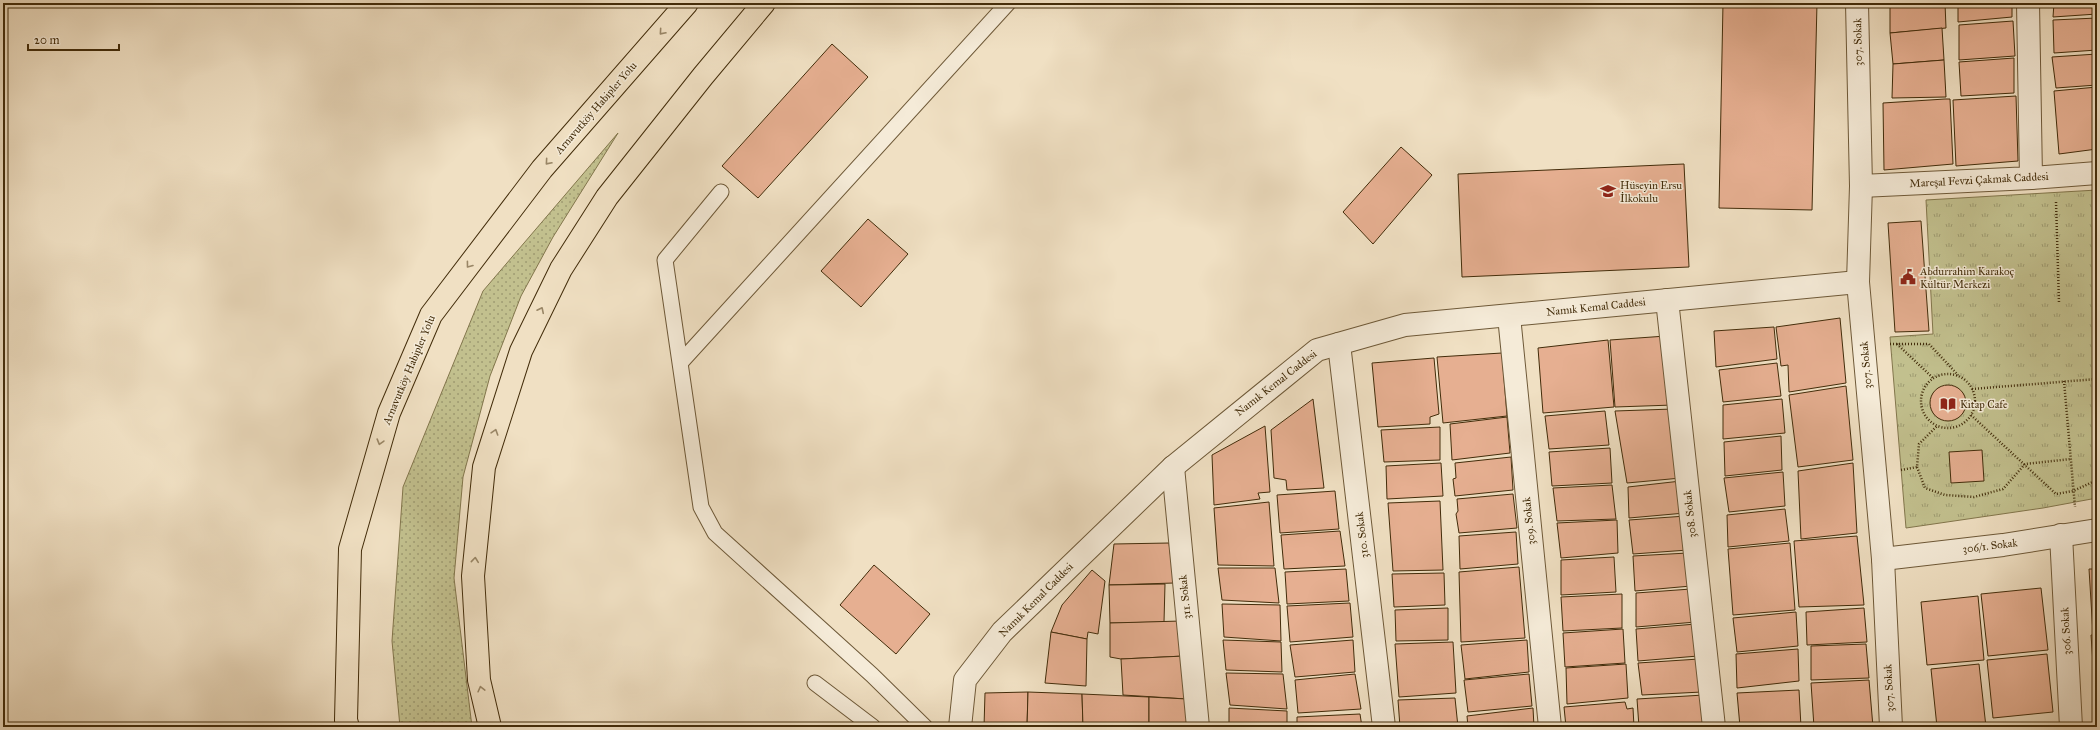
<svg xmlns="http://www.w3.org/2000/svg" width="2100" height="730" viewBox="0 0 2100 730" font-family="'IM FELL Great Primer',serif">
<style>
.grass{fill:url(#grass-dots);stroke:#82764c}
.park{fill:url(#park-tufts);stroke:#82764c}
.building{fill:#e6af91;stroke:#422c0a}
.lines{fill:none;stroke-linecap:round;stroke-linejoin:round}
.service-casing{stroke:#6e5938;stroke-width:17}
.pedestrian-casing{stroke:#6e5938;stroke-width:24}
.minor-casing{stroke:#6e5938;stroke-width:24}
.trunk-casing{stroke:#422c0a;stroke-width:24}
.path{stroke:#422c0a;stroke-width:2.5;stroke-dasharray:1 2;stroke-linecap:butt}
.service{stroke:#f5ebd8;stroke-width:15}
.pedestrian{stroke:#f5ebd8;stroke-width:22}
.minor{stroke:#f5ebd8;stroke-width:22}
.trunk{stroke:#f0e0c3;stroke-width:22}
.oneway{stroke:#998666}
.labels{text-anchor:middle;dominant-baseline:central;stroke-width:3;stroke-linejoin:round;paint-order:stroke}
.street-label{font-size:11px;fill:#422c0a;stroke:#f5ebd8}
.poi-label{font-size:11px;fill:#422c0a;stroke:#f5ebd8;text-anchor:start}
</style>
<defs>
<pattern id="grass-dots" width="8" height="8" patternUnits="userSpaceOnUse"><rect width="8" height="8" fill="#c2c08e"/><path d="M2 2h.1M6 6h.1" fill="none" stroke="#9f9c72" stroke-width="1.8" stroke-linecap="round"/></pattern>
<pattern id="park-tufts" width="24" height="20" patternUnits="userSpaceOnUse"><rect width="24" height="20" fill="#c2c08e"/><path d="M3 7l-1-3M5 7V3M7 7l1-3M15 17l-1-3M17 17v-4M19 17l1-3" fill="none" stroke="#9f9c72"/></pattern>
</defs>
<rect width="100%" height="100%" fill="#f0e0c3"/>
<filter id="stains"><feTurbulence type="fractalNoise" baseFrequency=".005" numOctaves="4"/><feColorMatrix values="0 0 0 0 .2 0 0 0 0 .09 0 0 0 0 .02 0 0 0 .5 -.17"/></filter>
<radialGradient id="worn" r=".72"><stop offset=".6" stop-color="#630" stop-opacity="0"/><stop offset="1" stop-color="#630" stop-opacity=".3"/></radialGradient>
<path class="grass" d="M618 133 553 237 521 296 490 376 463 477 454 578 472 727H400L392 641 403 487 483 291Z"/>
<path class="park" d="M2097 190V498L2043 508 1906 528 1890 337 1933 334 1926 200Z"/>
<g class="building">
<path d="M1723 3H1817L1812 210 1719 208Z"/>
<path d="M1890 3H1945L1946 28 1890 33Z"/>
<path d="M1958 3H2012V17L1958 22Z"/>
<path d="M2054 3H2097V14L2053 17Z"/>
<path d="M2097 18V50L2054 53 2053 20Z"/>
<path d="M2013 21 2015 56 1959 60V25Z"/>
<path d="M1942 28 1944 60 1893 64 1890 33Z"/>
<path d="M832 44 868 77 758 198 722 166Z"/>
<path d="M2097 54V85L2056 88 2052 57Z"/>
<path d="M2014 58V93L1961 96 1959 62Z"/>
<path d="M1944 60 1946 97 1892 98 1893 64Z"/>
<path d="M2097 87V149L2059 154 2054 91Z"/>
<path d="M2016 96 2018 161 1956 166 1953 100Z"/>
<path d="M1945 99H1950L1953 164 1884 170 1883 103Z"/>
<path d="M1401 147 1432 175 1373 244 1343 212Z"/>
<path d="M1684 164 1689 267 1462 277 1458 174Z"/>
<path d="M868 219 908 254 861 307 821 271Z"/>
<path d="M1921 221 1929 331 1895 332 1888 223Z"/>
<path d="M1840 318 1846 383 1789 392 1788 365 1781 366 1776 327Z"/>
<path d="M1774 327 1777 359 1716 367 1714 331Z"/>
<path d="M1666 336 1673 405 1615 407 1610 340Z"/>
<path d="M1608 340 1614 407 1543 413 1538 348Z"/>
<path d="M1502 353 1507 416 1443 423 1437 357Z"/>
<path d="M1434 358 1439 414 1430 417V424L1378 427 1372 363Z"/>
<path d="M1777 363 1781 396 1723 402 1719 370Z"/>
<circle cx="1948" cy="403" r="18"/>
<path d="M1846 386 1853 460 1798 467 1789 395Z"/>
<path d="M1313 399 1324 488 1287 490 1286 480 1274 478 1271 430Z"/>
<path d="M1782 399 1785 433 1723 439V405Z"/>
<path d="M1673 409 1681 478 1627 483 1615 411Z"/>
<path d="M1605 411 1609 445 1549 449 1545 416Z"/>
<path d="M1507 417 1510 453 1452 460 1450 424Z"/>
<path d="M1265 426 1270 492 1258 493 1260 499 1214 505 1212 455Z"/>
<path d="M1440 427V460L1384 462 1381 430Z"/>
<path d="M1781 436 1782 470 1725 476 1724 442Z"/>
<path d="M1610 448 1612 483 1552 486 1549 452Z"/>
<path d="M1982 450 1984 481 1951 483 1949 452Z"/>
<path d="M1511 457 1513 490 1455 496 1453 479 1456 478 1455 463Z"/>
<path d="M1441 463 1443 496 1387 499 1386 466Z"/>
<path d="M1853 463 1857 533 1801 539 1798 471Z"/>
<path d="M1783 472 1785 506 1729 512 1724 478Z"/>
<path d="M1681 481 1685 513 1629 518 1628 487Z"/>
<path d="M1612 485 1616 519 1557 521 1553 488Z"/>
<path d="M1335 491 1339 529 1280 533 1277 495Z"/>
<path d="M1513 494 1517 528 1459 533 1456 514 1458 511 1457 499Z"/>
<path d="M1440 501 1443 570 1393 571 1388 503Z"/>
<path d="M1269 502 1274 566 1218 565 1214 508Z"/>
<path d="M1785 509 1789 541 1728 547 1727 515Z"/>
<path d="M1686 516 1688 550 1633 554 1629 520Z"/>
<path d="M1617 520 1618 553 1561 558 1557 523Z"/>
<path d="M1340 531 1345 566 1284 569 1281 535Z"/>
<path d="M1516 532 1518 564 1460 569 1459 536Z"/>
<path d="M1857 536 1864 605 1799 607 1794 541Z"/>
<path d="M1169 543 1174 583 1109 585 1114 544Z"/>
<path d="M1790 543 1795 610 1733 615 1728 549Z"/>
<path d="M1688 553 1691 586 1635 591 1633 556Z"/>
<path d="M1614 557 1616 592 1561 595V560Z"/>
<path d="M874 565 930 614 896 654 840 605Z"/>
<path d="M1519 567 1525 638 1461 642 1459 572Z"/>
<path d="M1218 568H1275L1279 603 1222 600Z"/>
<path d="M1346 569 1349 601 1287 604 1285 572Z"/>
<path d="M2089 569H2097V633L2093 634Z"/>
<path d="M1092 570 1105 581 1098 634 1088 632 1087 639 1051 632 1062 605Z"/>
<path d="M1444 573 1445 605 1394 607 1392 574Z"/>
<path d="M1165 584 1164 622 1110 623 1109 585Z"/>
<path d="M2041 588 2048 650 1988 656 1981 594Z"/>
<path d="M1691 589 1696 622 1636 627V593Z"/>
<path d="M1622 594V628L1563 631 1561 597Z"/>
<path d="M1978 596 1984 660 1927 665 1921 602Z"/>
<path d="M1350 603 1353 637 1290 642 1287 606Z"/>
<path d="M1222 604 1280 605 1281 641 1224 637Z"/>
<path d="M1448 608V640L1396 641 1395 610Z"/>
<path d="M1864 608 1867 642 1807 645 1806 612Z"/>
<path d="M1796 612 1798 646 1737 652 1733 618Z"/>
<path d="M1181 621 1184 656 1121 659 1110 657V623Z"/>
<path d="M1696 624 1698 656 1638 661 1636 629Z"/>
<path d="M1623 629 1625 663 1565 667 1563 633Z"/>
<path d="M1051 632 1087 639 1086 686 1045 683Z"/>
<path d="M2091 635H2097L2096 706Z"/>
<path d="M1223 640 1281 642 1282 672 1226 670Z"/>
<path d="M1353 640 1355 672 1295 677 1290 645Z"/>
<path d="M1527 640 1529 672 1465 679 1461 645Z"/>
<path d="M1453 642 1456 693 1399 697 1395 644Z"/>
<path d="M1866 644 1869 678 1811 680V646Z"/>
<path d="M1798 649 1799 681 1737 688 1736 654Z"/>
<path d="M2047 654 2053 712 1993 718 1987 660Z"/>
<path d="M1184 656 1187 699 1123 695 1121 659Z"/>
<path d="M1699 659 1702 692 1642 695 1638 663Z"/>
<path d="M1626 664 1628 698 1567 704 1566 668Z"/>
<path d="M1979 664 1986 727H1937L1931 669Z"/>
<path d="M1226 673 1283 674 1287 709 1230 705Z"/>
<path d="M1355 674 1361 709 1298 713 1295 680Z"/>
<path d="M1529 674 1532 706 1468 712 1464 680Z"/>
<path d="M1869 680 1873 727H1814L1811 683Z"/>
<path d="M1799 690 1801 727H1740L1737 693Z"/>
<path d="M1028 692 1027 727H984L985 693Z"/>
<path d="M1028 692 1082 694 1083 727H1027Z"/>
<path d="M1082 694 1149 697V727H1083Z"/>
<path d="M1704 695 1709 727H1639L1637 699Z"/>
<path d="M1149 697 1187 699 1188 727H1149Z"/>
<path d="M1455 698 1458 727H1400L1398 700Z"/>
<path d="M1625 702 1627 709 1633 708 1634 727H1566L1564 707Z"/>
<path d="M1229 708 1287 711V727H1229Z"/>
<path d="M1533 708 1534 727H1468L1467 716Z"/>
<path d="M1360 714 1362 727H1297V717Z"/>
</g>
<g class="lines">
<defs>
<g id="service">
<path d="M721 192 665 260 701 507 715 533 872 675 925 727"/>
<path d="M681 362 1008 3"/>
<path d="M815 683 873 727"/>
</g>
<path id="pedestrian" d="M2031 178 2097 173"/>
<g id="minor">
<path d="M1857 3 1861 186 1858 282 1883 559 1891 727"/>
<path d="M1861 186 2031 178 2028 3"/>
<path d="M1667 300 1714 727"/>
<path d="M1509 316 1550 727"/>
<path d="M1339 344 1384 727"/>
<path d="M1173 467 1198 727"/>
<path d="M2061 535 2071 727"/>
<path d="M1883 559 2003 545 2097 530"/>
<path d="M960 727 965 680 1002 632 1173 467 1317 350 1405 325 1858 282"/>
</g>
<g id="trunk">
<path d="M348 727 346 720 350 549 389 413 431 315 542 169 687 3"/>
<path d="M490 727 479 680 473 576 484 467 521 351 561 269 607 197 703 76 764 3"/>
</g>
</defs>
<use href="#service" class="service-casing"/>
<use href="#pedestrian" class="pedestrian-casing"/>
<use href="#minor" class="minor-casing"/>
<use href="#trunk" class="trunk-casing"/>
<g class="path">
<path d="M2056 202 2059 303"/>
<path d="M1890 344H1929L1958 375"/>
<path d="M1897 344 1933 378"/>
<circle cx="1948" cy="401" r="27"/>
<path d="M2064 381 2075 507"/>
<path d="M1972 389 2097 379"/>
<path d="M1971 415 2056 494 2073 491 2097 480"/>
<path d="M1917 467 1925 488 1945 495 1974 497 2003 489 2025 464 2071 459"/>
<path d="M1901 470 1917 467 1919 444 1937 426"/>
</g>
<use href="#service" class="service"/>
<use href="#pedestrian" class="pedestrian"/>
<use href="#minor" class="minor"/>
<use href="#trunk" class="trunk"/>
</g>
<defs><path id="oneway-chevron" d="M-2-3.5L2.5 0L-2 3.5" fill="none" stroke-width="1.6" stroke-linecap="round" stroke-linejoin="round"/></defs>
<g class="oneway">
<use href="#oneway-chevron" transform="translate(662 32) rotate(131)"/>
<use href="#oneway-chevron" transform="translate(548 162) rotate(131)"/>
<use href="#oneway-chevron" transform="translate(469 265) rotate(127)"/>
<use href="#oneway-chevron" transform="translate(541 310) rotate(-64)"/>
<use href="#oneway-chevron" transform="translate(495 432) rotate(-72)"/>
<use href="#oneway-chevron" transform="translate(380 442) rotate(106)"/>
<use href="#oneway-chevron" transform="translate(475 560) rotate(-84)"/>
<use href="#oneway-chevron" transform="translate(481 689) rotate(-104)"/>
</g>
<defs>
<symbol id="school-bare" viewBox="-9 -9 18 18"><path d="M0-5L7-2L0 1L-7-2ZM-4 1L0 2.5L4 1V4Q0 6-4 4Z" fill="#8f2418" stroke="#f5ebd8" stroke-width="2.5" paint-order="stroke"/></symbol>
<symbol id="civic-bare" viewBox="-9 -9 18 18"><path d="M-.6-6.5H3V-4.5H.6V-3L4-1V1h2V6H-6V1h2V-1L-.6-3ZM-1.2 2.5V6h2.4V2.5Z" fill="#8f2418" stroke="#f5ebd8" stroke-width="2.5" paint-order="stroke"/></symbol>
<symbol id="library-bare" viewBox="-9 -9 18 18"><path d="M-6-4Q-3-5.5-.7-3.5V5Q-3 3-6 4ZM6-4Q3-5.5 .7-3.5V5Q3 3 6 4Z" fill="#8f2418" stroke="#f5ebd8" stroke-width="2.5" paint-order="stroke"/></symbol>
</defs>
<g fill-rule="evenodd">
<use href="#school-bare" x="1597" y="180" width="22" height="22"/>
<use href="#civic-bare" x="1897" y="266" width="22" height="22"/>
<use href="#library-bare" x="1937" y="393" width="22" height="22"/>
</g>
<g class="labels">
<g class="street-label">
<text transform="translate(1858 42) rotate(-91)">307. Sokak</text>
<text transform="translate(596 108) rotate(-49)">Arnavutköy Habipler Yolu</text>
<text transform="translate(1979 180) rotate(-3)">Mareşal Fevzi Çakmak Caddesi</text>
<text transform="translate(1596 307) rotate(-6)">Namık Kemal Caddesi</text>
<text transform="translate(1866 365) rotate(-95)">307. Sokak</text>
<text transform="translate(409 370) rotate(-67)">Arnavutköy Habipler Yolu</text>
<text transform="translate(1276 383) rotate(-38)">Namık Kemal Caddesi</text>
<text transform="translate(1690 514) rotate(-96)">308. Sokak</text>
<text transform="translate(1529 521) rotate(-96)">309. Sokak</text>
<text transform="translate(1362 535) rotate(-97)">310. Sokak</text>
<text transform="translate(1990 546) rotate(-7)">306/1. Sokak</text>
<text transform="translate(1185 597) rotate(-96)">311. Sokak</text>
<text transform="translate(1036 600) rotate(-45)">Namık Kemal Caddesi</text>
<text transform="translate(2066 631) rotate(-93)">306. Sokak</text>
<text transform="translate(1889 688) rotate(-93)">307. Sokak</text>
</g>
<g class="poi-label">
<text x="1620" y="185">Hüseyin Ersu<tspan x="1620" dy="13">İlkokulu</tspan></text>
<text x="1920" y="271">Abdurrahim Karakoç<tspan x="1920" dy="13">Kültür Merkezi</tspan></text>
<text x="1960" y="404">Kitap Cafe</text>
</g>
</g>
<rect width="2100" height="730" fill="none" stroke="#f0e0c3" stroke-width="16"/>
<rect x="4" y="4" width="2092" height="722" fill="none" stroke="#422c0a" stroke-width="2"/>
<rect x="8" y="8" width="2084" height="714" fill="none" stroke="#422c0a"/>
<path d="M28 44v6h91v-6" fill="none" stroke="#422c0a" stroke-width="2"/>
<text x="34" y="44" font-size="12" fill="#422c0a" stroke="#f5ebd8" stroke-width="3" paint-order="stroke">20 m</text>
<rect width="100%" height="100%" filter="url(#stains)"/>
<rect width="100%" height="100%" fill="url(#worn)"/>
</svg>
